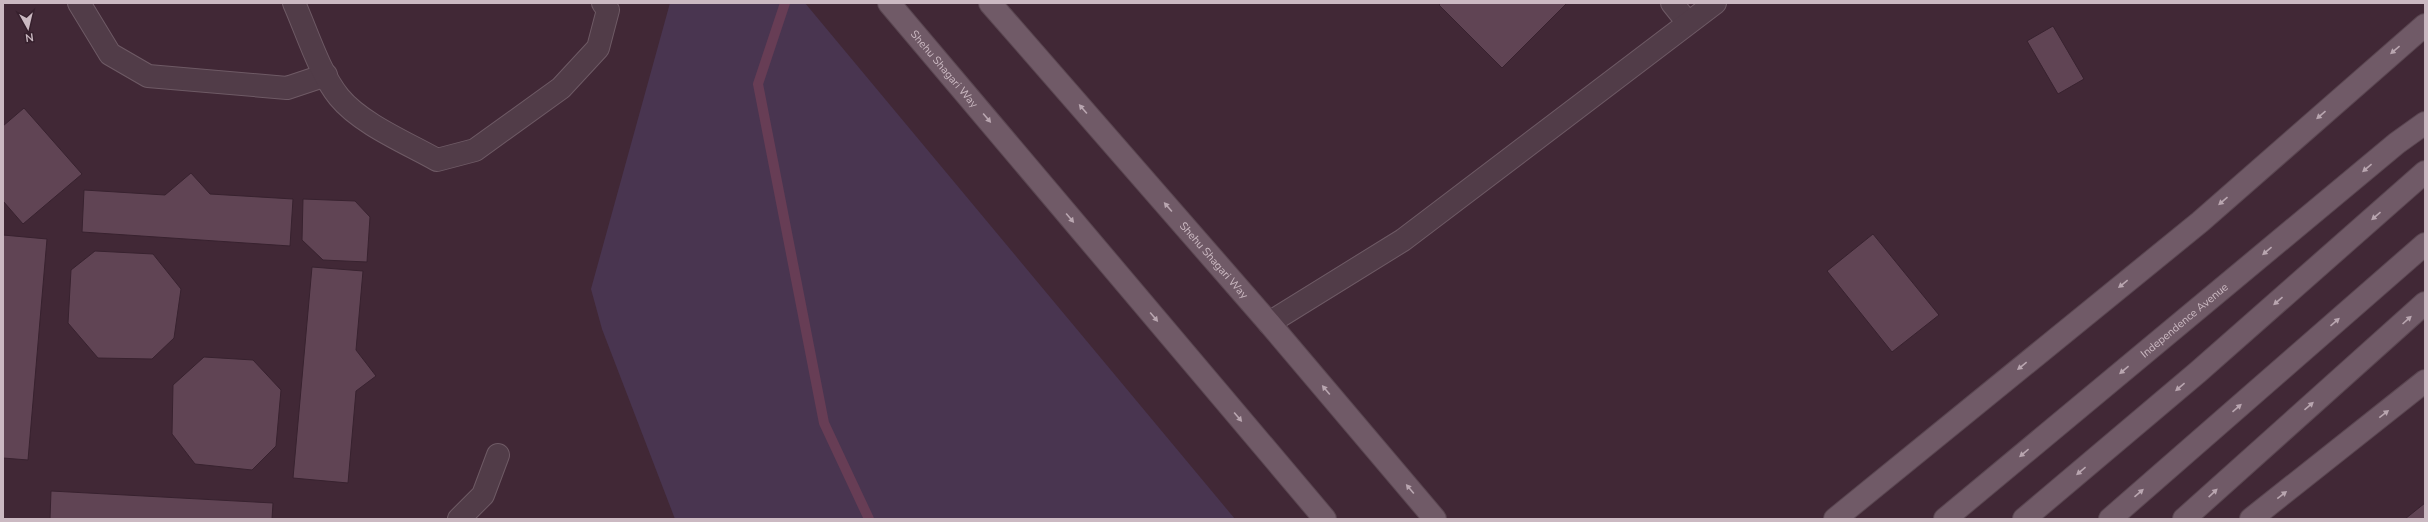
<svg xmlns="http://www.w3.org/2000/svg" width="2428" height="522" viewBox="0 0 2428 522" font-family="'Nunito Sans',sans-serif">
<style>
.green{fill:#493550}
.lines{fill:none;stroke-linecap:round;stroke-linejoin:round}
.stream{stroke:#673d55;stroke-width:10}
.building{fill:#604454;stroke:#38222f}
.minor-casing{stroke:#6e5a65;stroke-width:24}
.major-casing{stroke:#5a4651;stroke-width:24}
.minor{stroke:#513c48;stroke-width:22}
.major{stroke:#705a67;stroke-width:22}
.oneway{fill:#b9a6b0}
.labels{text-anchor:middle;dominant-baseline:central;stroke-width:4;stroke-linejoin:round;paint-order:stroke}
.street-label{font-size:11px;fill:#cbb9c2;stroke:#36202d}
</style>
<rect width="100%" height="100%" fill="#412836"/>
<path class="green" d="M670 3H805L1235 519H675L602 329 591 289Z"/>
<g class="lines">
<path class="stream" d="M785 3 758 84 824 423 869 519"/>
</g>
<g class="building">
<path d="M1441 3H1567L1502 68 1439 5Z"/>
<path d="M2053 26 2084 79 2058 94 2027 41Z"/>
<path d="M24 108 82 174 23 224 3 201V126Z"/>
<path d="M191 173 210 194 293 199 290 246 82 232 84 190 165 195Z"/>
<path d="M303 199 355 201 370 217 367 262 323 260 302 240Z"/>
<path d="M1873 234 1939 315 1892 352 1827 271Z"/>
<path d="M3 235 47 239 28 460 3 458Z"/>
<path d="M95 251 153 254 181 289 174 338 152 359 98 358 68 323 71 270Z"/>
<path d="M312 267 363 271 356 350 376 376 356 391 348 483 293 478Z"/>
<path d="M204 357 253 360 281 390 276 446 252 470 195 464 172 434 173 385Z"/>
<path d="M51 491 273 503 272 519H50Z"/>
<path d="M2425 503V519H2405Z"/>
</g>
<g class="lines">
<defs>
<g id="minor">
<path d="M79 3 110 54 148 76 287 88 326 75"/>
<path d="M294 3C307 32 319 72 339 97 361 124 407 143 437 160L475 150 561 88 598 48 608 10 603 3"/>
<path d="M1672 3 1688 23"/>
<path d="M1269 323 1403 240 1715 3"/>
<path d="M459 519 483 495 498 455"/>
</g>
<g id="major">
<path id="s1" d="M889 3 1325 519"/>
<path id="s2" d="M990 3 1269 323 1435 519"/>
<path d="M1835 519 2200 222 2425 25"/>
<path id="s3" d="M1945 519 2397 143 2425 123"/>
<path d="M2024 519 2198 372 2425 172"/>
<path d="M2110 519 2425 244"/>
<path d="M2184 519 2425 303"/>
<path d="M2251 519 2425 381"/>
</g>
</defs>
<use href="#minor" class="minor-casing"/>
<use href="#major" class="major-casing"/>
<use href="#minor" class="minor"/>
<use href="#major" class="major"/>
</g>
<defs><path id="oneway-solid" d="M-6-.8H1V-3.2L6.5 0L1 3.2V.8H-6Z"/></defs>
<g class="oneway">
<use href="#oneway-solid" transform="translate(2395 50) rotate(140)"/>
<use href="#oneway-solid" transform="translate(1083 109) rotate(-131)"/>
<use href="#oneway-solid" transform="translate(2321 115) rotate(139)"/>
<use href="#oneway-solid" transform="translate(987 118) rotate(50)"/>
<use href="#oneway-solid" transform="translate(2367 168) rotate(140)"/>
<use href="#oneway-solid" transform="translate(2223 201) rotate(139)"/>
<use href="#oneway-solid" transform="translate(1168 207) rotate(-131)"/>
<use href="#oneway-solid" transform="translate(2376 216) rotate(139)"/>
<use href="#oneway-solid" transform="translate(1070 218) rotate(50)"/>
<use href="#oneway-solid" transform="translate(2267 251) rotate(140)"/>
<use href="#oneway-solid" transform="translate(2123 284) rotate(141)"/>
<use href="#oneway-solid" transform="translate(2278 301) rotate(139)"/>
<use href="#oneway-solid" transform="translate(1154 317) rotate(50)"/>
<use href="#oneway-solid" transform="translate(2407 320) rotate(-42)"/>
<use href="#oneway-solid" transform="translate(2335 322) rotate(-41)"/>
<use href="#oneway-solid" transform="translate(2022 366) rotate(141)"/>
<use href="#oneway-solid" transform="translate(2124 370) rotate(140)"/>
<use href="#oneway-solid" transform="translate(2180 387) rotate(140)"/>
<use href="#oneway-solid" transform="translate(1326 390) rotate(-130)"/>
<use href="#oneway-solid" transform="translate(2309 406) rotate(-41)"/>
<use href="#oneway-solid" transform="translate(2237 408) rotate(-41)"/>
<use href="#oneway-solid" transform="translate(2384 414) rotate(-38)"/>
<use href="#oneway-solid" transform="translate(1238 417) rotate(50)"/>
<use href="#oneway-solid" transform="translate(2024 453) rotate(140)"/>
<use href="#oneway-solid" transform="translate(2081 471) rotate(140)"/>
<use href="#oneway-solid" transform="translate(1410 489) rotate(-130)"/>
<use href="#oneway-solid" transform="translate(2139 493) rotate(-41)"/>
<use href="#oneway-solid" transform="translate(2213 493) rotate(-43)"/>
<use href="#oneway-solid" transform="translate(2282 495) rotate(-38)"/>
</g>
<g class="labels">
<g class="street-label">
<text stroke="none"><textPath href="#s1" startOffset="86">Shehu Shagari Way</textPath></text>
<text stroke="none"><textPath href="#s2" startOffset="341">Shehu Shagari Way</textPath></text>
<text stroke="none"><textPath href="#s3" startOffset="311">Independence Avenue</textPath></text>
</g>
</g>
<rect width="2428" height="522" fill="none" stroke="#cbb9c2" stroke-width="8"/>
<g transform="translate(28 28) rotate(172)" stroke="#36202d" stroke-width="3" paint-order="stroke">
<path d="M0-3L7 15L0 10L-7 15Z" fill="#cbb9c2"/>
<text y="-6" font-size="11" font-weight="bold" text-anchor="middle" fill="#cbb9c2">N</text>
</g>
</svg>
